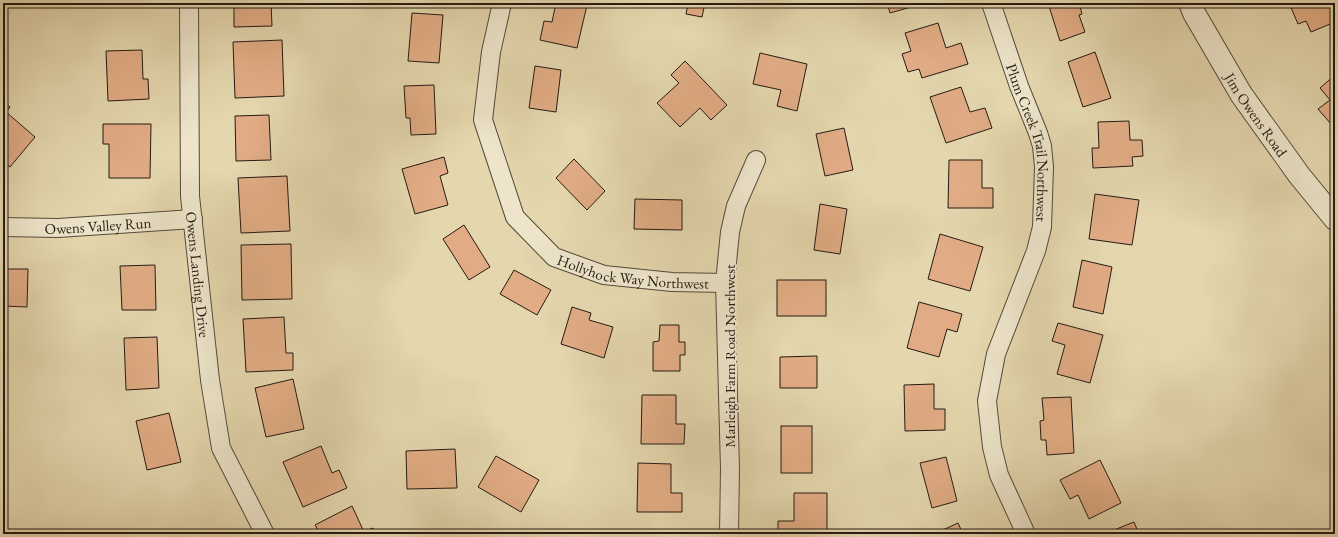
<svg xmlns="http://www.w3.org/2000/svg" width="1338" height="537" viewBox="0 0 1338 537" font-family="'EB Garamond',serif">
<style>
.building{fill:#e1ac85;stroke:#241b13}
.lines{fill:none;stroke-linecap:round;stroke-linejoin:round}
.minor-casing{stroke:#544a3a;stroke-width:20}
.tertiary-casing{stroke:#544a3a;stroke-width:24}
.minor{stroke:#ede4ca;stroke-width:18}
.tertiary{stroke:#ede4ca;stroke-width:22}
.labels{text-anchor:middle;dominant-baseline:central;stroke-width:4;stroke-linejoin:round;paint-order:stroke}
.street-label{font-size:15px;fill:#241b13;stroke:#ede4ca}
</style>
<rect width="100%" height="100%" fill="#e4d6ad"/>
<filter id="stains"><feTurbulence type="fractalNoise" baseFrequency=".005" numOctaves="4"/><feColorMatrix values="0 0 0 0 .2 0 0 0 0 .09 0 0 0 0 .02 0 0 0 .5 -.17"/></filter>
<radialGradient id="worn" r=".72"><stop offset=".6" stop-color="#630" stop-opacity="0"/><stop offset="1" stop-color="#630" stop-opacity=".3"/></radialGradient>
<g class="building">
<path d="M234 3H271L272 26 234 27Z"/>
<path d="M556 3 587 5 577 48 540 40 544 21 552 22Z"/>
<path d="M684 3H705L702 17 686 14 688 4Z"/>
<path d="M887 3H925L890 13Z"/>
<path d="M1048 3H1079L1082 14 1079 15 1085 32 1060 41Z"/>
<path d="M1289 3H1335V22L1311 32 1306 21 1298 24Z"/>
<path d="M412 13 443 15 439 63 408 61Z"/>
<path d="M938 23 946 48 961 43 968 64 922 78 919 69 908 72 902 54 911 51 905 33Z"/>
<path d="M282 40 284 96 235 98 233 42Z"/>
<path d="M142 50 143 79H148L149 99 108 101 106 51Z"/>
<path d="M1095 52 1111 98 1083 107 1068 62Z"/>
<path d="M760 53 807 64 797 111 777 106 781 90 753 84Z"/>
<path d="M685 61 727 105 711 120 700 108 680 127 657 103 679 83 671 75Z"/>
<path d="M535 66 561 70 556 112 529 108Z"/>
<path d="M1335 75V120L1331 124 1318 109 1330 100 1320 88Z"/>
<path d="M434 85 436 134 411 135 410 118H406L404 86Z"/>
<path d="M961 87 970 112 985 108 992 128 946 143 930 97Z"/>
<path d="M3 100 10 107 6 112 35 137 10 167 3 161Z"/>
<path d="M269 115 271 160 236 161 235 116Z"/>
<path d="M1129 121 1130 140H1142L1143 156 1132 157 1133 166 1093 168 1092 148H1099L1098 122Z"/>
<path d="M103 124H151L150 178H109V144H103Z"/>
<path d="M844 128 853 170 825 176 816 134Z"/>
<path d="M444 157 448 173 440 176 448 205 415 214 402 169Z"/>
<path d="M574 159 605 191 587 210 556 178Z"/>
<path d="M949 160H982V188H993V208H948Z"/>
<path d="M287 176 290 231 241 233 238 178Z"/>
<path d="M1095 194 1139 200 1132 245 1089 239Z"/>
<path d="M635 199 682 200V230L634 229Z"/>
<path d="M820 204 847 209 840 254 814 250Z"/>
<path d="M464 225 490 267 469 280 443 239Z"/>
<path d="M940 234 983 247 970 291 928 279Z"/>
<path d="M291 244 292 299 242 300 241 245Z"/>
<path d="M1082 260 1112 267 1103 314 1073 307Z"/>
<path d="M155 265 156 310H122L120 266Z"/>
<path d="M3 269H28L27 307 3 306Z"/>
<path d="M514 270 551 290 537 315 500 294Z"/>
<rect x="777" y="280" width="49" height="36"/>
<path d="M919 302 962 314 957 332 947 329 939 357 907 348Z"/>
<path d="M572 307 591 313 589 320 613 327 604 358 561 344Z"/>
<path d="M284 317 286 353H293V370L246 372 243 319Z"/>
<path d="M1058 323 1103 335 1090 383 1057 374 1065 345 1052 341Z"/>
<path d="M660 325H679V342H685V355H680V371H653V342L659 341Z"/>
<path d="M157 337 159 388 126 390 124 338Z"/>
<path d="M817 356V388H780V357Z"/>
<path d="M293 379 304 429 266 437 255 388Z"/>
<path d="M934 384V409H945V430L905 431 904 385Z"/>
<path d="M642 395H676V424H685L684 444H641Z"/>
<path d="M1071 397 1074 453 1047 455 1046 440H1041L1040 421 1044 420 1042 398Z"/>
<path d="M169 413 181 462 147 470 136 421Z"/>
<rect x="781" y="426" width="31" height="47"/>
<path d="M321 446 332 473 339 470 347 488 303 507 283 462Z"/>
<path d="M455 449 457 488 407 489 406 451Z"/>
<path d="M496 456 539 480 521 512 478 487Z"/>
<path d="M946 457 957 501 932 508 920 463Z"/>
<path d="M1100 460 1121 503 1089 519 1078 495 1070 499 1060 480Z"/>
<path d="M638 463 671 464V493H682V512H637Z"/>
<path d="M794 493H827V534H778V521H794Z"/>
<path d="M352 506 364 532 373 528 376 534H320L315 525Z"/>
<path d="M1134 522 1139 534H1104Z"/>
<path d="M958 523 963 534H934Z"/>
<path d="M508 531 548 532V534H508Z"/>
<rect x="636" y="533" width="40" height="1"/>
</g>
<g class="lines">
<defs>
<g id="minor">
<path id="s1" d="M189 3 190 196 210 380 221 448 265 534"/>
<path id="s2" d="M502 3 491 52 483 120 515 217 554 257 604 275 672 282 725 283"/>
<path id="s3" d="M991 3 1019 86 1038 133 1042 146 1044 167 1042 227 1036 251 996 354 987 401 992 447 999 475 1026 534"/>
<path id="s4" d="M3 227 58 228 193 219"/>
<path d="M729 534 730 469 725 283 730 232 736 206 756 160"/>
</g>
<g id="tertiary">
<path id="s5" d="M1190 3 1194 13 1241 94 1299 175 1335 219"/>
</g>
</defs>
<use href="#minor" class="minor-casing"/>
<use href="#tertiary" class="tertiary-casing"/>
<use href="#minor" class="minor"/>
<use href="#tertiary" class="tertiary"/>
</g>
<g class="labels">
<g class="street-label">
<text stroke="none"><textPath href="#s5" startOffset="130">Jim Owens Road</textPath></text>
<text stroke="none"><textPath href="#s3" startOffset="146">Plum Creek Trail Northwest</textPath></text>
<text stroke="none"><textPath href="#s4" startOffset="95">Owens Valley Run</textPath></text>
<text stroke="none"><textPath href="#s2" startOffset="358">Hollyhock Way Northwest</textPath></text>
<text stroke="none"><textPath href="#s1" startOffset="272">Owens Landing Drive</textPath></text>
<text transform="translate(729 356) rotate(-90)">Marleigh Farm Road Northwest</text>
</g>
</g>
<rect width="1338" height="537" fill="none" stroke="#e4d6ad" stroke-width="16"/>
<rect x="4" y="4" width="1330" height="529" fill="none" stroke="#241b13" stroke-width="2"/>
<rect x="8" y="8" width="1322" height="521" fill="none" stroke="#241b13"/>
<rect width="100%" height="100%" filter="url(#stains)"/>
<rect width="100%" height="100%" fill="url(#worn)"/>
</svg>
